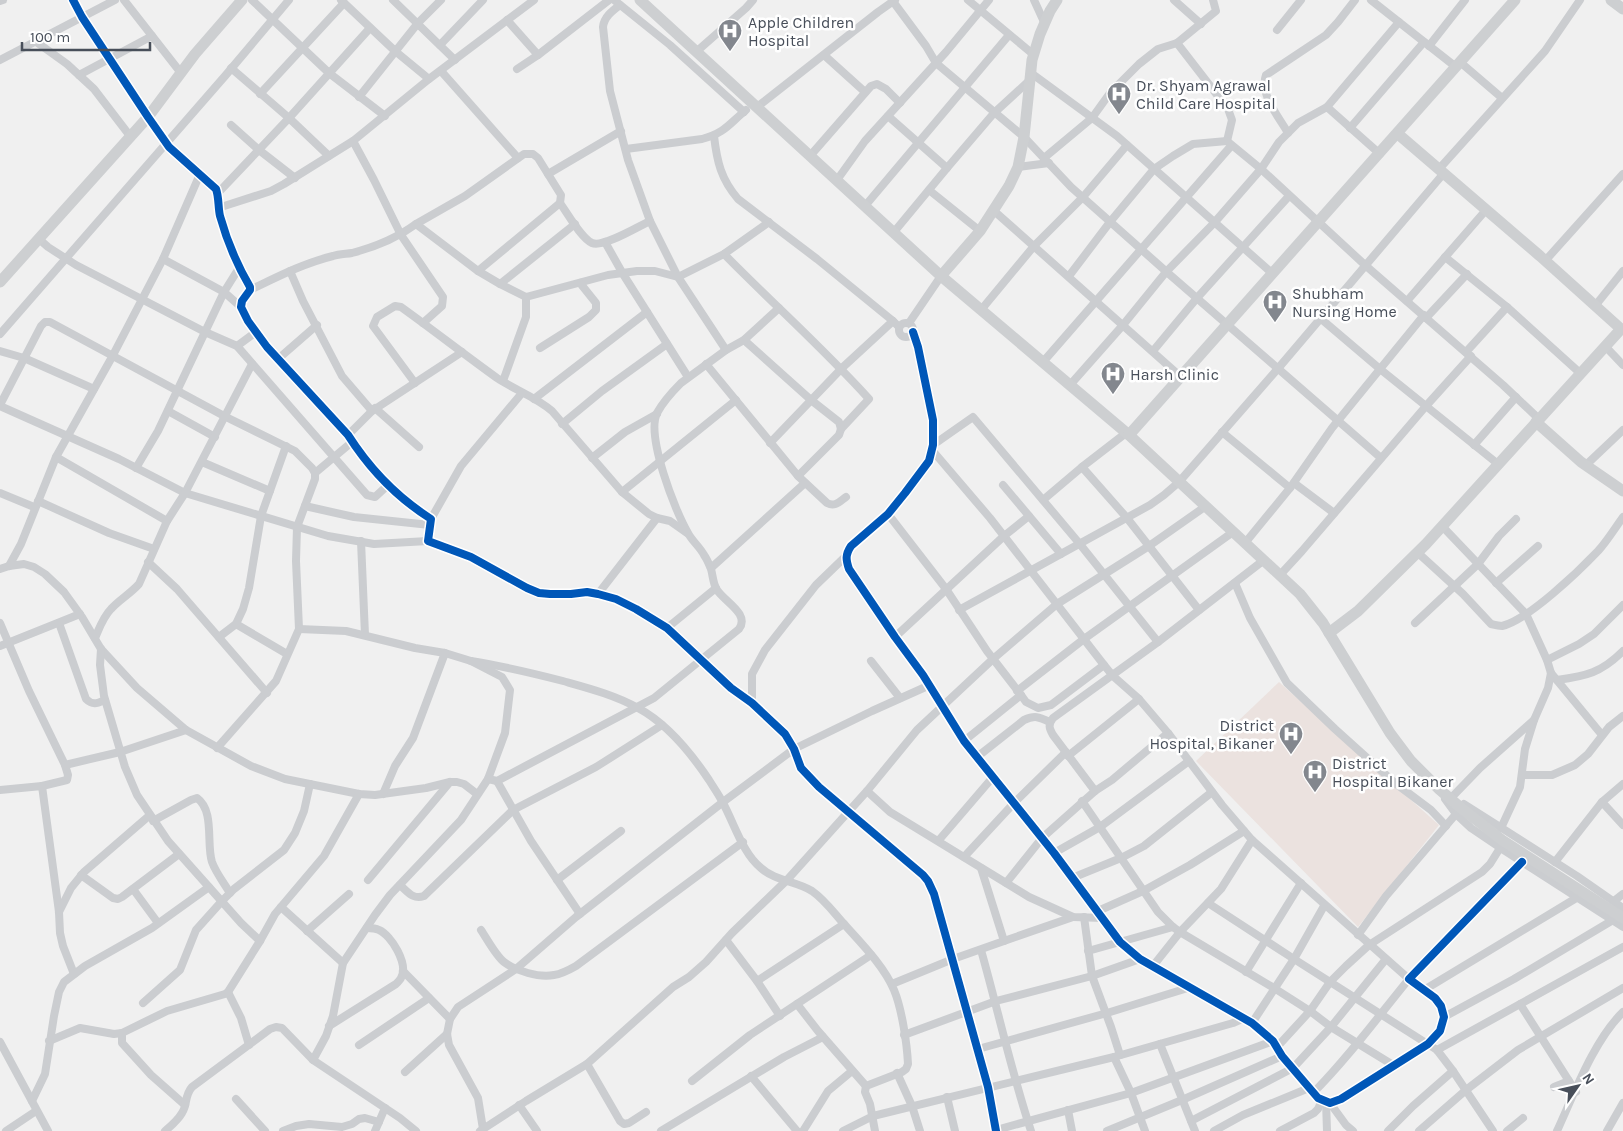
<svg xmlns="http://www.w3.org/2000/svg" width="1623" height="1131" viewBox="0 0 1623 1131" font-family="Karla,sans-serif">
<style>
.medical{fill:#ebe2df}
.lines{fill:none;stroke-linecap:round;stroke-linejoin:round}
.street{stroke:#cbcdd0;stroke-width:8}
.secondary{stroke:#cdcfd1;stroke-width:11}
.cycleway-casing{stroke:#fff;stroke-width:11}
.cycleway{stroke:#0057b8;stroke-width:8}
.labels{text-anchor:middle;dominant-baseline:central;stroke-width:5;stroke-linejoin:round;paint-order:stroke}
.poi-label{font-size:16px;fill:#484f5a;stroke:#fff;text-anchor:start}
</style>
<rect width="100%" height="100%" fill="#f0f0f0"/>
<path class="medical" d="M1279 682 1439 825 1358 927 1196 761Z"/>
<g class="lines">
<g class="street">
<path d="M73 0 82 17 148 117 169 147 216 189C219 197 218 207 220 216 227 241 237 265 250 287V290L242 301 241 307 248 321 267 347 348 435C369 468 398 498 431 519L428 541 471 557 527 588 539 593 550 594H571L587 592 598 594 616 599 636 609 667 628 731 688 752 703 785 734 794 749 801 768 819 787 923 875 928 881 934 894 988 1087 996 1131"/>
<path d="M124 0 181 73"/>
<path d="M252 0 329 73 385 116"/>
<path d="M341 0 395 51 429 79"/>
<path d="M393 0 455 60"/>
<path d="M614 0 670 45 744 112"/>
<path d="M892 0 926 46 936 63 1024 137 1071 187 1169 274 1381 458"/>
<path d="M968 0 1034 55"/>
<path d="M1034 0 1045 24"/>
<path d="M1174 0 1201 24"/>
<path d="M1371 0 1456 67"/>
<path d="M0 1 3 0"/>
<path d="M620 5C612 11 604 17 603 27L610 91 628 160 650 221 678 277 726 350"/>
<path d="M507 20 538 55"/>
<path d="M1277 30 1301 0"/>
<path d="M35 41 67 64 94 89 130 136"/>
<path d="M1177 43 1228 109 1232 120 1227 141"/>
<path d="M440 45 483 0"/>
<path d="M1429 46 1465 0"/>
<path d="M696 52 746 8 753 0"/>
<path d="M824 55 865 92"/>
<path d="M0 60 115 0"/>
<path d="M1460 62 1502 98"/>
<path d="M231 68 289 118 329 156"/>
<path d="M517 69 538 55 609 0"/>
<path d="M441 71 518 158"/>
<path d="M1031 73 1117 136 1273 274"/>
<path d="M79 75 152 36"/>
<path d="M260 94 344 3"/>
<path d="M359 97 418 23 441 0"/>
<path d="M757 107 878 12 895 0"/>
<path d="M1327 107 1399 22"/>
<path d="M888 116 947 168 994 113 1030 80"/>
<path d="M231 125 259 150 295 178"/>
<path d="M1350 128 1424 42"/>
<path d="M1288 133C1279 117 1259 94 1266 75L1326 35 1338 22 1355 0"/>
<path d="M714 136C717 162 721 179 738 199L817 259 893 321"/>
<path d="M353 141 374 180 401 235 443 297 442 306 423 323"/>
<path d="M626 149 702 139C725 133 729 124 746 110"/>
<path d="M810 156 871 86 877 84 886 89 900 103"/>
<path d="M1044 158 1092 118 1110 93 1139 64 1158 49 1177 43 1216 11 1213 0"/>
<path d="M1018 167 1049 163"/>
<path d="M1439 169 1545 51 1580 0"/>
<path d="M548 174 621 131"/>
<path d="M837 180 865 141 946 52 989 0"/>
<path d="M929 190 980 231"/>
<path d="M217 194 289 118 370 28"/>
<path d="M560 203C568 214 581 238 592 243 603 248 639 226 650 221"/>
<path d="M865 206 1009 35"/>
<path d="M218 208 271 191 284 184 353 141 429 79 534 0"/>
<path d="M993 210 1181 377"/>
<path d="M416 224 465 196 524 154H533L538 158 561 195 560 203 478 271"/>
<path d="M894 232 947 168"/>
<path d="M39 239 48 247 76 265 205 332 237 346 367 495 375 497 388 485"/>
<path d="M605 242 623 274 688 377"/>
<path d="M724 254C772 303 823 348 869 399L841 429"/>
<path d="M1445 257 1507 307 1580 373"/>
<path d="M163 259 224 292 241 307"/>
<path d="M1545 261 1623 174"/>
<path d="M290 271 303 301 342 376 372 411 462 352"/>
<path d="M1069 276 1110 222 1154 169 1173 156 1193 144 1227 141 1261 169 1365 265 1503 385 1539 419"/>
<path d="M500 284 575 224"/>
<path d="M250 290C277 277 304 263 333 256 339 254 346 254 352 253 375 247 397 238 416 224L478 271 500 284 526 297 608 275 637 271H655L678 277 724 254 769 222"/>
<path d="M1407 301 1486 210"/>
<path d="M1595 306 1623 271"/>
<path d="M981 310 1034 246 1083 197 1127 145"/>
<path d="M1320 318 1380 369 1498 464"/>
<path d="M1426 318 1467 274"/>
<circle cx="906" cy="330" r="7"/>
<path d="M909 323 941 276"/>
<path d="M913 332 918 347 933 420V445L929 461 905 493 888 514 851 546C845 555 846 560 849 569L895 637 923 675 964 741 1054 853 1120 942 1140 959 1252 1023 1273 1041 1282 1056 1318 1098 1330 1103 1341 1099 1428 1044 1440 1031 1444 1017 1441 1006 1435 998 1409 979 1522 862"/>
<path d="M0 334 225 76 289 0"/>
<path d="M744 340 811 400 839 422 841 429 839 435 798 476"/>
<path d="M237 346 256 332"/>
<path d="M1605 346 1623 365"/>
<path d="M540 348 589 317 596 310V303L580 283"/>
<path d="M0 351 24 358 94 389"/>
<path d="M1153 351 1197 298 1289 196"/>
<path d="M1466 352 1507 307"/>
<path d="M278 359 317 325"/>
<path d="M1043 362 1231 146"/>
<path d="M706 364 798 476 827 503C835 507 839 502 846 497"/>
<path d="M503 381 526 317V297"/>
<path d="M415 383 373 326 377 317 395 306 401 307C433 330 465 355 497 378 515 390 536 397 552 411L622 492 649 514 657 518 670 521 687 533"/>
<path d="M1070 385 1123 325 1166 272 1214 223 1261 169 1279 142 1298 123 1327 107 1380 154"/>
<path d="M534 399 647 312"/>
<path d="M0 405 41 326 45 322H50L226 417 295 451 312 468 315 473V479L297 527 296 561 299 629 276 681 217 748"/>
<path d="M0 406 119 459 185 493 328 536 374 544 428 541"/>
<path d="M375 408 419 447"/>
<path d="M168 411 215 437"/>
<path d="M562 424 602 391 667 344"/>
<path d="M1222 432 1290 488 1245 543"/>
<path d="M1126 433 1082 467 1127 518 1199 610"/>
<path d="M348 435 372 411"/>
<path d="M770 443 842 368 893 321 899 327"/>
<path d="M933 445 973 417 1079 543 1158 642"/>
<path d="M1474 445 1516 397"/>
<path d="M932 450 990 518 1104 665 1113 676 1139 699 1168 733 1222 805 1252 840 1409 979C1377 1018 1348 1058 1313 1093"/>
<path d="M56 457 167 521"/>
<path d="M592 458 625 432 657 414"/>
<path d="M202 462 270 491"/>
<path d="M1586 465 1623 430"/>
<path d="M136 468 158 431 224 292 239 268"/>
<path d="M315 473 352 442"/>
<path d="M1294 483 1334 513"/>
<path d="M1003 485 1061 554"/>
<path d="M1290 488 1332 428 1424 315"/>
<path d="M622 492 736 400"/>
<path d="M0 493 34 507"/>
<path d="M1043 500 1082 467"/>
<path d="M38 501 109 533 154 549"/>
<path d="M305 506 354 517 430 525"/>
<path d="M888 514 946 589 987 651 1021 695 1026 702 1038 708 1051 705 1104 665"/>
<path d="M431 519 461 466 522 393"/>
<path d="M1442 526 1526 614 1547 660 1551 673 1548 688 1534 720 1525 749 1520 787 1501 828"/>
<path d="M361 541 365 635"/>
<path d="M1417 552 1463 594 1491 624C1495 625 1497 626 1502 626 1528 620 1579 571 1598 551 1607 541 1615 528 1623 517"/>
<path d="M148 562 177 589 267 693"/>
<path d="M9 566 21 544 56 457 112 357 163 259 200 174"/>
<path d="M711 568 805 483"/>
<path d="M0 569 9 566 24 564 34 567 45 574 64 592 82 617 101 649 137 688 186 730 251 766 285 779 359 794 375 795 426 788 450 782H457L464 784 477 794"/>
<path d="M1280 575 1302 551 1426 406 1471 356"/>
<path d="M1235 583 1250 618 1287 683 1335 729 1395 783 1431 810 1446 826"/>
<path d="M1496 583 1538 546"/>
<path d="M598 594 657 518"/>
<path d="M959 610 1150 505 1164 495 1179 482 1281 365 1444 173"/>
<path d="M0 623 29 691 65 765 120 752 186 730"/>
<path d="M59 623 86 699C93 706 98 703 105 700"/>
<path d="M1415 623 1478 564 1499 536 1516 519"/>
<path d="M236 624 287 654"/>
<path d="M667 628 716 588"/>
<path d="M299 629 346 631 415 648 445 653 471 661 502 677 510 690 505 733 488 779 461 820 390 895 375 915 343 963 333 1016 326 1036 313 1060"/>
<path d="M219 637 236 624 243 609 249 588 261 516 286 446"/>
<path d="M895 637 1004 536 1029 516"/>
<path d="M95 638C99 629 103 617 111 609 119 600 130 594 139 584L167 521 185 493 252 364"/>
<path d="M0 646 80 614"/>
<path d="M101 649 100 665 104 696 125 767 137 795 168 841 241 923 260 941"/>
<path d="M1547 660 1579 644 1594 634 1623 605"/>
<path d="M471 661C502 666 532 673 563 681 588 688 615 695 638 708 668 724 691 753 709 780 714 788 719 795 723 803 734 823 743 854 761 868 775 881 796 881 812 891 825 900 834 913 844 924 861 943 884 966 894 990 902 1009 907 1044 908 1064L906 1069 902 1072 866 1086 865 1092 870 1104 875 1131"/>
<path d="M871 661 900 698"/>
<path d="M1551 673 1602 735"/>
<path d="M1557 680C1586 676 1601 673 1623 651"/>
<path d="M1017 691 1084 639 1233 532"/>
<path d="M752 703V674L765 650 816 585 845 557"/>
<path d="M964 741 1021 695"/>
<path d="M1068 756 1139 699"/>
<path d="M977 757 1024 720C1035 715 1039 717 1050 722"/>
<path d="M1522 775H1552L1575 765 1588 754 1609 727 1623 716"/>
<path d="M488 779 497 781 654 698 739 629C750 614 725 602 717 590 713 584 713 576 711 569 709 564 707 559 704 555 700 547 692 541 688 533 675 511 646 436 657 413 663 402 673 391 681 383L726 350 744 340 779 308"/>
<path d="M497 781 531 841 580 914"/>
<path d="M42 786 67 780 68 775 65 765"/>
<path d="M0 790 42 786 59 912 60 933 63 946 74 974"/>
<path d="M867 791 890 812 1029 897 1073 917 1103 918"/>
<path d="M1095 791 1053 735C1049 728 1048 725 1053 718L1158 642 1264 560"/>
<path d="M383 794 395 766 413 738 445 653"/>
<path d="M1452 797 1480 768 1534 720"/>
<path d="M1445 799 1456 814 1471 828 1505 851 1623 927"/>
<path d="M1082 801 1158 912 1173 927 1180 932 1274 988 1310 1011 1331 1027 1393 1065"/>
<path d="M1602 802 1623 825"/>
<path d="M1464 804 1577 876 1623 908"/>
<path d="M153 821 191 800 197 798C215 811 206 844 212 862 216 873 224 883 230 893"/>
<path d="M939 840 993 777"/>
<path d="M1054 853 1100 827 1189 761"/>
<path d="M964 857 1014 803 1066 752"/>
<path d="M1555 862 1602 802 1623 784"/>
<path d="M81 875 113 898 118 899 122 897 179 854"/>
<path d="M1072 878 1121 858 1144 846 1212 792"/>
<path d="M368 880 450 782"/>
<path d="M557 880 621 831"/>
<path d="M1006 883 1042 838 1095 791 1112 780 1168 733"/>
<path d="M400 885C408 892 413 900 424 896L513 810 596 767 662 725"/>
<path d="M133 889 158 923"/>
<path d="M1614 901 1623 894"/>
<path d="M1208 903 1294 959 1437 1050 1453 1071 1493 1131"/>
<path d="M281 907 343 963"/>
<path d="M1098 911 1143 891 1190 865 1244 831"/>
<path d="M59 912 71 888 84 872 150 815"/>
<path d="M1084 917 1092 976 1111 1027 1120 1055"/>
<path d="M481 930C487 939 496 956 504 962 516 971 539 978 554 975 562 974 569 970 576 966L743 842"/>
<path d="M307 931 349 894"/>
<path d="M1358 935 1386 896 1456 814"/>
<path d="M726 940 757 981 780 1016"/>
<path d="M1004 941 1073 917"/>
<path d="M981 950C998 1010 1011 1071 1031 1131"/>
<path d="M1088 951 1173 927"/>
<path d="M1153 966 1180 932 1221 889 1252 840"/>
<path d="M403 971 450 1019"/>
<path d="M1246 972 1301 883"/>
<path d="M757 981 844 924"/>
<path d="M892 984 953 959 1004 941 981 868"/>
<path d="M1424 990 1578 897"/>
<path d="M228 992 241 1018 249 1045"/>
<path d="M143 1003 180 970 196 930 222 901 234 889 284 850 295 833 304 811 310 784"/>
<path d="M797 1004 818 1031 866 1086"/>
<path d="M1520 1004 1576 1092"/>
<path d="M1444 1017 1514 979 1613 920"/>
<path d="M1252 1023 1294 959 1324 906"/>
<path d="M329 1026 396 984C398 982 400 980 401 978 409 964 391 935 379 930 375 928 371 928 367 928"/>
<path d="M122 1033V1043L151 1075 185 1105"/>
<path d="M904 1035 996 1001 1092 976 1140 959"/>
<path d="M49 1041 80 1028 114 1034 122 1033 167 1011 225 994 228 992 260 941 275 914 324 856 359 794"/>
<path d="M0 1042 48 1131"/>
<path d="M1160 1044 1195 1131"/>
<path d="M359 1045 429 998"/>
<path d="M1277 1047 1310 1011 1330 982 1346 966 1369 945 1482 872 1490 864 1500 848"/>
<path d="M978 1049 1107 1013 1191 987"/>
<path d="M1437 1050 1623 947"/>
<path d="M1114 1057 1131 1093 1145 1131"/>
<path d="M587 1064 620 1121 624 1124 629 1123 646 1112"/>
<path d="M405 1072 447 1034"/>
<path d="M897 1073 912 1106 920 1131"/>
<path d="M751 1076 797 1131"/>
<path d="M692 1081 750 1035 871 955"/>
<path d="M1554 1087 1569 1081"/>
<path d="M947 1097 955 1131"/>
<path d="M236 1099 265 1131"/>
<path d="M32 1101 45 1074 54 1016 59 992 64 982 85 966 152 928 209 887"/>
<path d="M1326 1101 1327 1131"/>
<path d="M1330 1103 1346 1125 1353 1131"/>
<path d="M519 1105 537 1131"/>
<path d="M1068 1110 1072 1131"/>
<path d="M1191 1121 1293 1068 1331 1027 1386 959"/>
<path d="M483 1129 478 1098 449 1045 447 1034 450 1019 458 1007 516 969 576 917 723 802 794 749 872 711 930 685"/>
<path d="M996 1130 1131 1093 1273 1041"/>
<path d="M6 1131 36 1111"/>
<path d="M165 1131C171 1126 178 1120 182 1113 188 1104 184 1096 192 1087L270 1029 276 1027 282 1028 313 1060 400 1118 416 1131"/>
<path d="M283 1131 296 1126 309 1124 342 1127 352 1124 359 1119 365 1118 379 1122"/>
<path d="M375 1131 385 1108"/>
<path d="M480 1131 526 1101 587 1064 673 987 689 977 706 962 732 933 787 880 867 791 917 730 993 659 1057 604 1149 546 1206 506"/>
<path d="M661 1131 784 1057 823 1037"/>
<path d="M803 1131 828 1091 852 1071"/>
<path d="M843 1131 873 1116 1114 1057 1233 1023 1244 1018"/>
<path d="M1107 1131 1182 1100 1282 1056"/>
<path d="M1214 1131 1243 1115 1309 1088"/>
<path d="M1280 1131 1314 1113 1318 1109 1322 1100"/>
<path d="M1388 1131 1413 1106 1453 1071"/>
<path d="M1419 1131 1466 1090 1518 1050 1623 988"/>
<path d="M1507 1131 1523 1118"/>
<path d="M1557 1131C1574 1094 1594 1040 1623 1012"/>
<path d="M1607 1131 1623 1103"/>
</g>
<g class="secondary">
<path d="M640 0 941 276 1129 435 1300 594 1323 623 1390 733 1411 761 1439 789 1461 808 1502 840 1623 918"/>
<path d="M1611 0 1623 9"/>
<path d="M941 276 980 231 1009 186 1018 167 1024 137 1032 60 1040 34 1050 11 1057 0"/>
<path d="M0 282 148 117 195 54 242 0"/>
<path d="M1536 422 1581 462 1623 491"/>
<path d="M1129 435 1515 0"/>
<path d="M1329 633 1358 611 1426 544 1621 329 1540 256 1398 134"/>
</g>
<defs>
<g id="cycleway">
<path d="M73 0 82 17 148 117 169 147 216 189C219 197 218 207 220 216 227 241 237 265 250 287V290L242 301 241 307 248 321 267 347 348 435C369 468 398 498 431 519L428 541 471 557 527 588 539 593 550 594H571L587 592 598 594 616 599 636 609 667 628 731 688 752 703 785 734 794 749 801 768 819 787 923 875 928 881 934 894 988 1087 996 1131"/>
<path d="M913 332 918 347 933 420V445L929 461 905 493 888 514 851 546C845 555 846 560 849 569L895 637 923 675 964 741 1054 853 1120 942 1140 959 1252 1023 1273 1041 1282 1056 1318 1098 1330 1103 1341 1099 1428 1044 1440 1031 1444 1017 1441 1006 1435 998 1409 979 1522 862"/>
</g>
</defs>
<use href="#cycleway" class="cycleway-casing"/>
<use href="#cycleway" class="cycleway"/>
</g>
<defs>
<symbol id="hospital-pin" viewBox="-11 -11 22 30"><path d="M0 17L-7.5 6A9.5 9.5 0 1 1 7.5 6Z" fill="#83878e" stroke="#fff"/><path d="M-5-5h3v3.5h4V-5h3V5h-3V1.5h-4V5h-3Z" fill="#fff"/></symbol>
</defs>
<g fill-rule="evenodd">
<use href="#hospital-pin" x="716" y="17" width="28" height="38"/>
<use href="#hospital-pin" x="1105" y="80" width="28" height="38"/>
<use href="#hospital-pin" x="1261" y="288" width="28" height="38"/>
<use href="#hospital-pin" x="1099" y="360" width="28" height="38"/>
<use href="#hospital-pin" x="1277" y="720" width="28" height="38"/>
<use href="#hospital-pin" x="1301" y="758" width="28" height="38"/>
</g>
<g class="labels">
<g class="poi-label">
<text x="748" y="22">Apple Children<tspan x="748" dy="18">Hospital</tspan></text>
<text x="1136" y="85">Dr. Shyam Agrawal<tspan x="1136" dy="18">Child Care Hospital</tspan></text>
<text x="1292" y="293">Shubham<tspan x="1292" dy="18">Nursing Home</tspan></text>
<text x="1130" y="374">Harsh Clinic</text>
<text x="1274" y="725" text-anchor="end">District<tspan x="1274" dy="18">Hospital, Bikaner</tspan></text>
<text x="1332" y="763">District<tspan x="1332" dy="18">Hospital Bikaner</tspan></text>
</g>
</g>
<g transform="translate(1578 1086) rotate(56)" stroke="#ffffff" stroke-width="4" paint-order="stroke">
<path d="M0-4L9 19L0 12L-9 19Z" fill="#484f5a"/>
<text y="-8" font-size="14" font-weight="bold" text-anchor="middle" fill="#484f5a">N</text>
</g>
<path d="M22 42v8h128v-8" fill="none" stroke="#484f5a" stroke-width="2.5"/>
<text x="30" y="42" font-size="15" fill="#484f5a" stroke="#ffffff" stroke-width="4" paint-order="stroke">100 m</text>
</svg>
